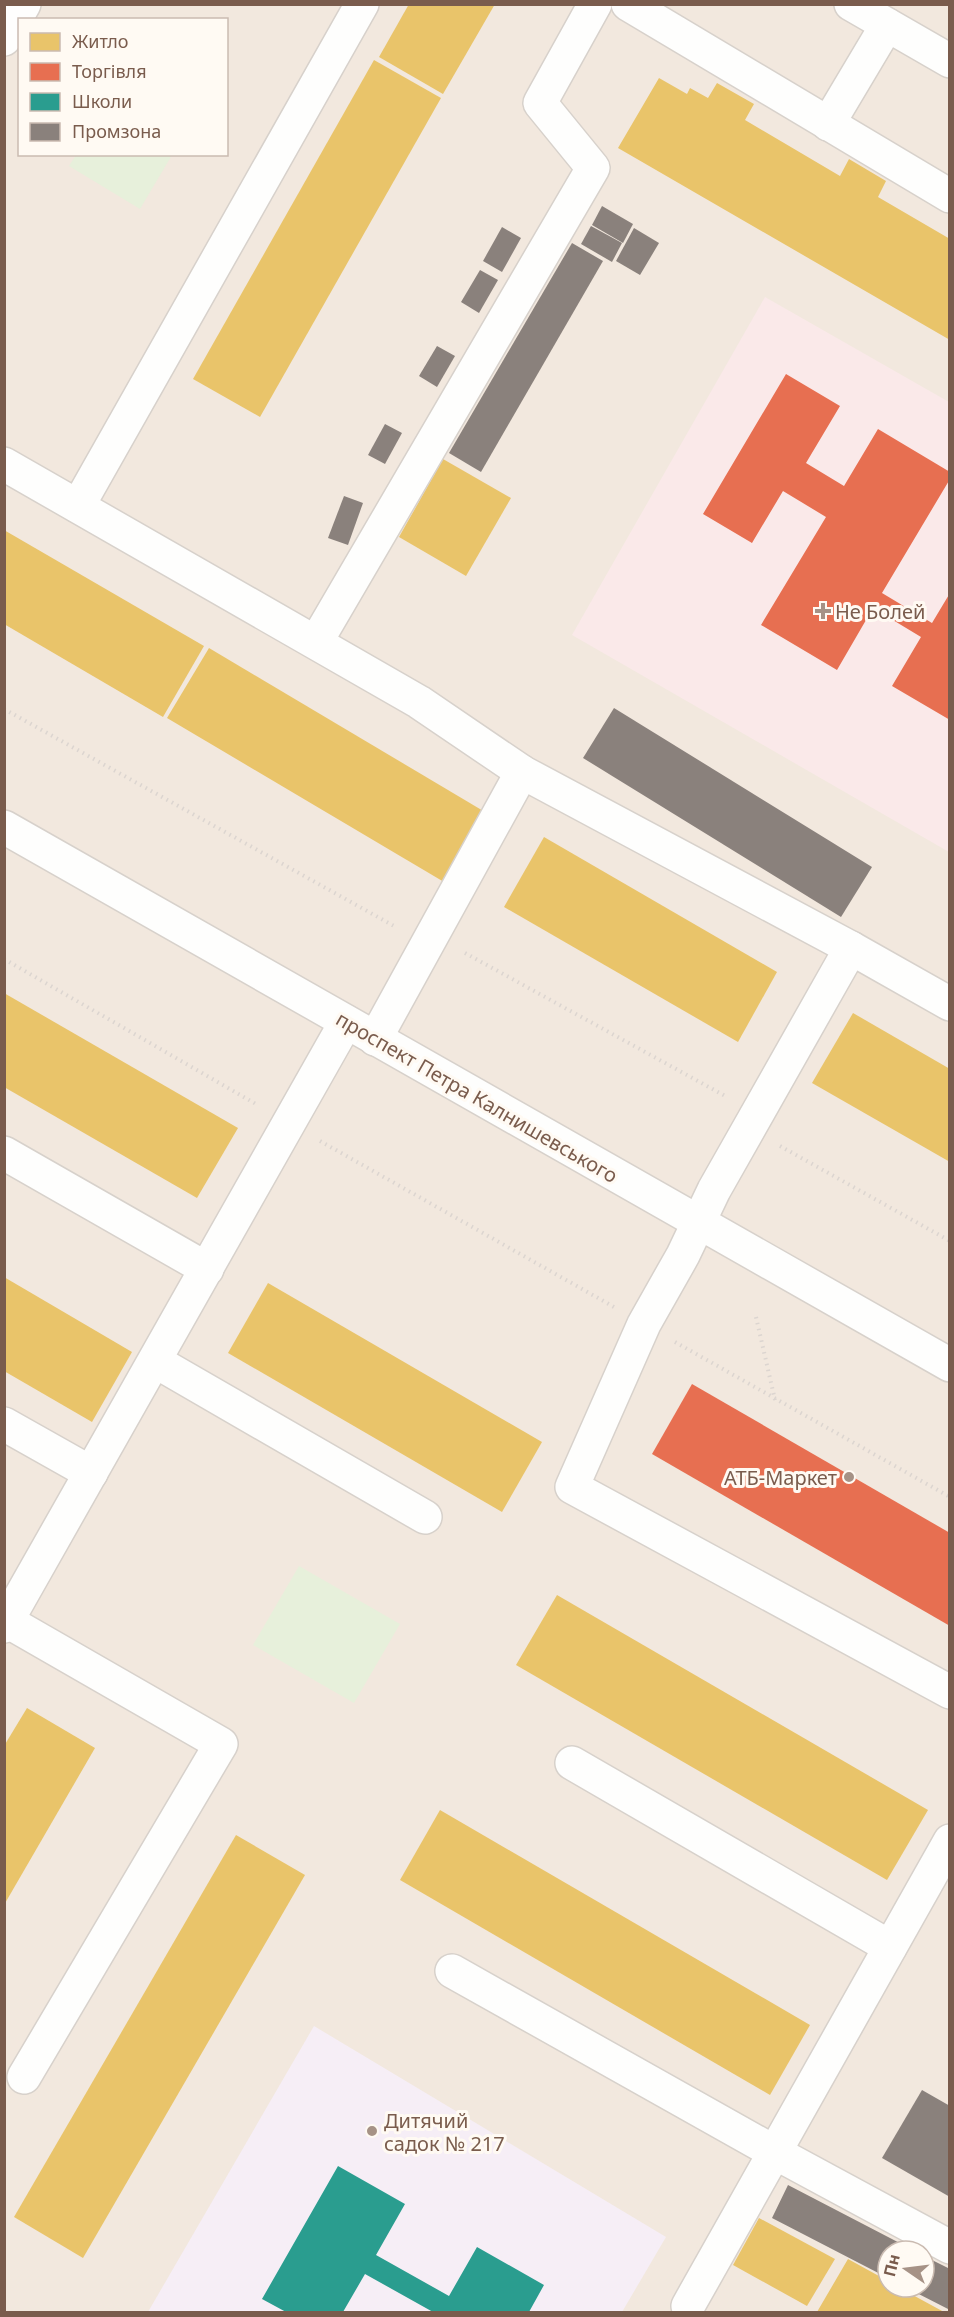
<svg xmlns="http://www.w3.org/2000/svg" width="954" height="2317" viewBox="0 0 954 2317" font-family="'Noto Sans',sans-serif">
<style>
.residential{fill:#f2e8de;fill-rule:evenodd}
.education{fill:#f6eef6}
.medical{fill:#fae9e9}
.green{fill:#e7f0db}
.homes{fill:#e9c46a}
.shops{fill:#e76f51}
.schools{fill:#2a9d8f}
.industry{fill:#8a817c}
.lines{fill:none;stroke-linecap:round;stroke-linejoin:round}
.minor-casing{stroke:#d7d1cb;stroke-width:36}
.path{stroke:#dcd5d0;stroke-width:4;stroke-dasharray:1.5 4.5;stroke-linecap:butt}
.minor{stroke:#fefefd;stroke-width:33}
.poi-dot{fill:#a69286;stroke:#fffaf3;stroke-width:2}
.labels{text-anchor:middle;dominant-baseline:central;stroke-width:6;stroke-linejoin:round;paint-order:stroke}
.poi-label{font-size:20px;fill:#7a5c4d;stroke:#fffaf3;text-anchor:start}
.street-label{font-size:20px;fill:#7a5c4d;stroke:#fffaf3}
</style>
<rect width="100%" height="100%" fill="#f9f5f0"/>
<path class="residential" d="M5 5H949V2312H5ZM20 20H226V154H20ZM888 2251H924V2287H888Z"/>
<path class="education" d="M314 2026 666 2237 622 2312H148Z"/>
<path class="medical" d="M765 297 949 402V852L572 635Z"/>
<g class="green">
<path d="M76 155V154L172 155 140 209 69 166Z"/>
<path d="M299 1566 400 1624 354 1703 253 1645Z"/>
</g>
<g class="homes">
<path d="M409 4H495L443 94 379 57Z"/>
<path d="M374 60 441 98 260 417 193 379Z"/>
<path d="M659 78 687 94 690 88 708 98 717 83 754 104 745 120 840 176 849 159 886 181 878 197 950 239V340L618 148Z"/>
<path d="M443 459 511 498 466 576 399 537Z"/>
<path d="M4 530 204 646 163 717 4 624Z"/>
<path d="M209 648 485 812 444 882 167 718Z"/>
<path d="M544 837 777 972 738 1042 504 907Z"/>
<path d="M4 993 238 1128 197 1198 4 1087Z"/>
<path d="M853 1013 950 1069V1162L812 1083Z"/>
<path d="M4 1277 132 1352 92 1422 4 1371Z"/>
<path d="M268 1283 542 1442 502 1512 228 1353Z"/>
<path d="M557 1595 928 1810 887 1880 516 1665Z"/>
<path d="M27 1708 95 1748 4 1905V1746Z"/>
<path d="M440 1810 810 2025 770 2095 400 1880Z"/>
<path d="M236 1835 305 1875 83 2258 14 2217Z"/>
<path d="M759 2218 835 2259 807 2306 733 2265Z"/>
<path d="M848 2259 888 2281V2287H898L944 2312H817Z"/>
</g>
<g class="shops">
<path d="M786 374 840 406 806 463 844 486 878 429 950 472V479L882 593 932 623 950 593V720L892 686 921 637 873 608 837 670 761 625 826 517 783 491 752 543 703 514Z"/>
<path d="M692 1384 950 1533V1626L652 1454Z"/>
</g>
<path class="schools" d="M338 2166 405 2204 376 2255 449 2296 477 2247 544 2285 529 2312H433L365 2274 343 2312H286L262 2299Z"/>
<g class="industry">
<path d="M602 206 633 224 623 243 592 225Z"/>
<path d="M591 226 622 243 612 262 581 244Z"/>
<path d="M502 227 521 238 502 272 483 261Z"/>
<path d="M634 228 659 243 640 275 616 261Z"/>
<path d="M572 243 603 261 481 472 449 453Z"/>
<path d="M480 270 498 280 479 313 461 302Z"/>
<path d="M437 346 455 356 437 387 419 376Z"/>
<path d="M385 424 402 433 385 464 368 455Z"/>
<path d="M344 496 363 503 348 545 328 538Z"/>
<path d="M614 708 872 867 841 917 583 758Z"/>
<path d="M922 2090 950 2106V2197L882 2158Z"/>
<path d="M788 2185 915 2251H888V2278L772 2218Z"/>
<path d="M924 2256 950 2269V2310L905 2287H924Z"/>
</g>
<g class="lines">
<defs>
<g id="minor">
<path d="M628 4 950 196"/>
<path d="M851 4 950 61"/>
<path d="M4 39 24 4"/>
<path d="M828 124 887 25"/>
<path d="M4 464 419 702 522 772 851 948 950 1004"/>
<path d="M78 506 362 4"/>
<path d="M316 642 593 168 540 103 595 4"/>
<path d="M4 827 950 1365"/>
<path d="M851 948 714 1190 683 1255 644 1324 572 1487 950 1692"/>
<path d="M375 1039 522 772"/>
<path d="M4 1153 207 1269"/>
<path d="M155 1361 425 1517"/>
<path d="M4 1424 91 1473"/>
<path d="M7 1621 221 1744 24 2077"/>
<path d="M4 1626 346 1022"/>
<path d="M572 1763 890 1947"/>
<path d="M452 1971 774 2152 950 2247"/>
<path d="M688 2306 950 1841"/>
</g>
</defs>
<use href="#minor" class="minor-casing"/>
<g class="path">
<path d="M4 709 394 926"/>
<path d="M465 953 727 1097"/>
<path d="M4 959 256 1104"/>
<path d="M320 1141 614 1307"/>
<path d="M780 1146 950 1241"/>
<path d="M756 1317 775 1400"/>
<path d="M675 1342 950 1497"/>
</g>
<use href="#minor" class="minor"/>
</g>
<g class="poi-dot">
<path d="M820 602h6v6h6v6h-6v6h-6v-6h-6v-6h6z"/>
<circle cx="849" cy="1477" r="6"/>
<circle cx="372" cy="2131" r="6"/>
</g>
<g class="labels">
<g class="poi-label">
<text x="835" y="611">Не Болей</text>
<text x="837" y="1477" text-anchor="end">АТБ-Маркет</text>
<text x="384" y="2120">Дитячий<tspan x="384" dy="23">садок № 217</tspan></text>
</g>
<g class="street-label">
<text transform="translate(477 1097) rotate(30)">проспект Петра Калнишевського</text>
</g>
</g>
<rect width="954" height="2317" fill="none" stroke="#7a5c4d" stroke-width="12"/>
<rect x="18" y="18" width="210" height="138" fill="#fffaf3" stroke="#cabbb1" stroke-width="1.5"/>
<rect x="30" y="33" width="30" height="18" fill="#e9c46a" stroke="#cabbb1" stroke-width="1.5"/>
<text x="72" y="48" font-size="18" fill="#7a5c4d">Житло</text>
<rect x="30" y="63" width="30" height="18" fill="#e76f51" stroke="#cabbb1" stroke-width="1.5"/>
<text x="72" y="78" font-size="18" fill="#7a5c4d">Торгівля</text>
<rect x="30" y="93" width="30" height="18" fill="#2a9d8f" stroke="#cabbb1" stroke-width="1.5"/>
<text x="72" y="108" font-size="18" fill="#7a5c4d">Школи</text>
<rect x="30" y="123" width="30" height="18" fill="#8a817c" stroke="#cabbb1" stroke-width="1.5"/>
<text x="72" y="138" font-size="18" fill="#7a5c4d">Промзона</text>
<g transform="translate(906 2269) rotate(284)"><circle r="28" fill="#fffaf3" stroke="#cabbb1" stroke-width="1.5"/>
<path d="M0-4.5L10 22L0 15L-10 22Z" fill="#a69286"/>
<text y="-9" font-size="16" font-weight="bold" text-anchor="middle" fill="#7a5c4d">Пн</text>
</g>
</svg>
